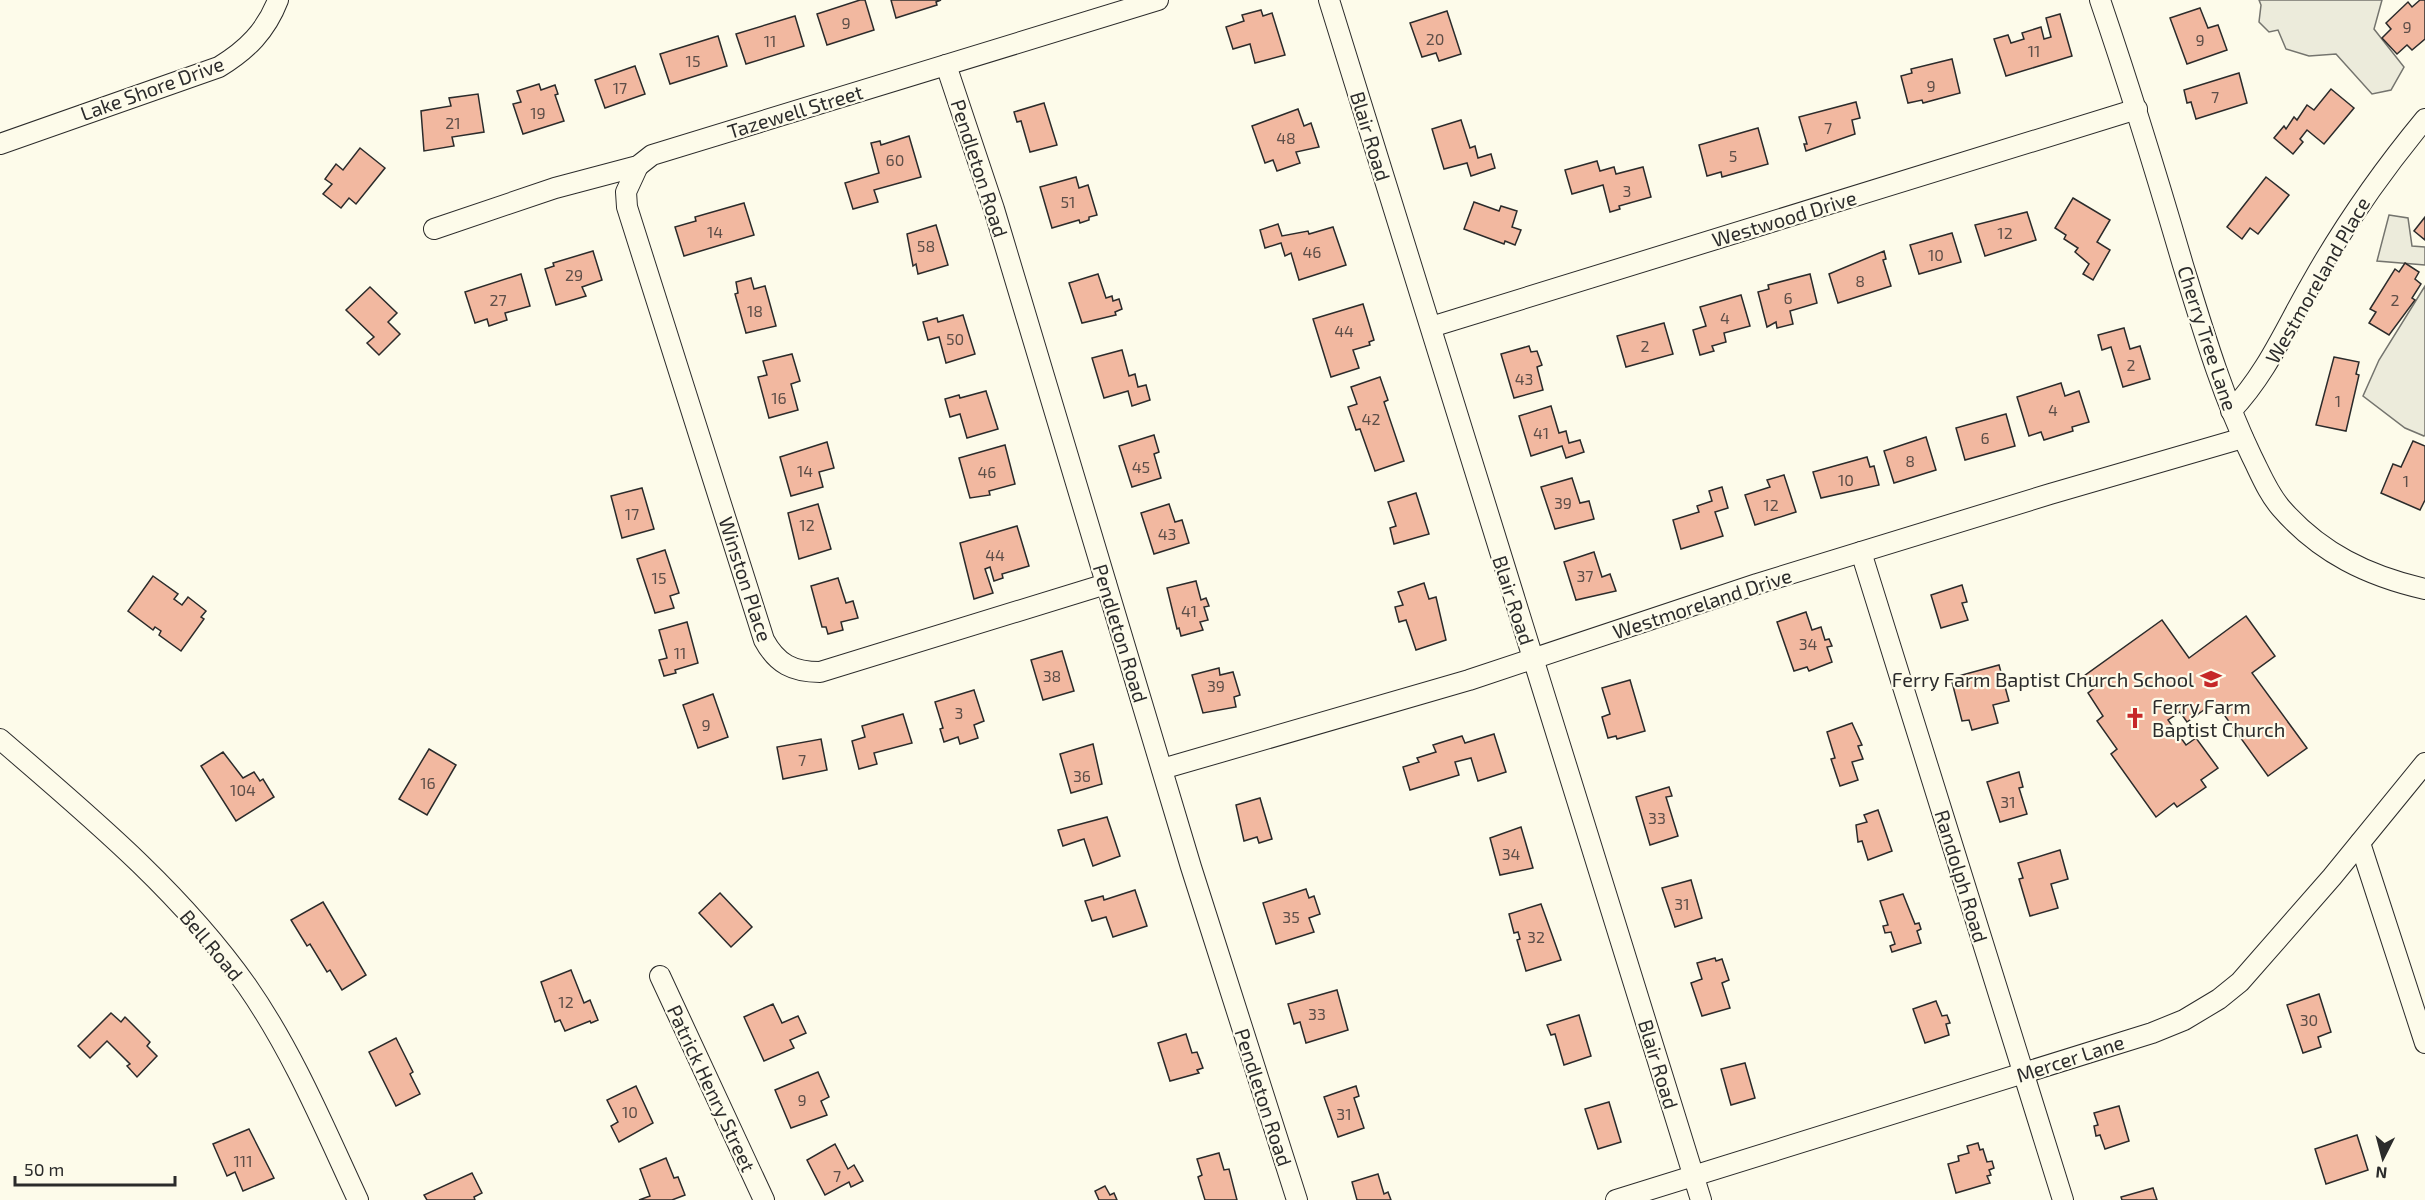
<svg xmlns="http://www.w3.org/2000/svg" width="2425" height="1200" viewBox="0 0 2425 1200" font-family="'Exo 2',sans-serif">
<style>
.green{fill:#ecebdb;stroke:#74746e;stroke-width:1.5}
.building{fill:#f2b8a0;stroke:#2b2b2b;stroke-width:1.5}
.lines{fill:none;stroke-linecap:round;stroke-linejoin:round}
.street-casing{stroke:#2b2b2b;stroke-width:22}
.street{stroke:#fdfbea;stroke-width:20}
.labels{text-anchor:middle;dominant-baseline:central;stroke-width:4.5;stroke-linejoin:round;paint-order:stroke}
.number-label{font-size:16px;fill:#5d4e48}
.street-label{font-size:20px;fill:#2b2b2b;stroke:#fdfbea}
.poi-label{font-size:20px;fill:#2b2b2b;stroke:#fdfbea;text-anchor:end}
</style>
<rect width="100%" height="100%" fill="#fdfbea"/>
<g class="green">
<path d="M2259 0H2382L2374 29 2404 67 2391 90 2372 94 2336 54 2309 56 2286 49 2278 30 2269 32 2259 22 2261 5Z"/>
<path d="M2389 215 2408 218 2412 246 2425 247V265L2377 261Z"/>
<path d="M2425 286V435L2424 436 2405 428 2363 396 2379 360Z"/>
</g>
<g class="building">
<path d="M860 0H865L874 30 827 45 817 14Z"/>
<path d="M891 0H941L936 2 937 5 896 18Z"/>
<path d="M2420 0H2425V39L2412 50 2407 45 2397 54 2382 38 2391 29 2386 23 2408 2 2412 7Z"/>
<path d="M2200 8 2208 28 2218 25 2227 50 2187 64 2170 18Z"/>
<path d="M1261 10 1263 16 1272 13 1285 55 1255 63 1250 44 1233 49 1226 27 1244 21 1242 15Z"/>
<path d="M1447 11 1461 54 1439 61 1436 53 1422 57 1410 23Z"/>
<path d="M2060 14 2072 56 2006 76 1994 39 2008 35 2011 43 2024 39 2022 33 2041 27 2044 39 2051 37 2046 18Z"/>
<path d="M795 16 804 46 746 64 736 34Z"/>
<path d="M718 36 727 66 670 84 660 54Z"/>
<path d="M1952 59 1960 93 1923 103 1922 100 1908 103 1901 76 1912 73 1911 69Z"/>
<path d="M635 66 645 94 605 108 595 80Z"/>
<path d="M2239 73 2247 103 2196 119 2191 102 2187 103 2184 90Z"/>
<path d="M539 84 541 90 555 85 558 94 555 95 564 121 523 134 513 104 521 102 517 91Z"/>
<path d="M2331 89 2354 108 2324 144 2307 130 2300 139 2303 142 2293 154 2274 138 2284 126 2286 129 2294 117 2297 120 2307 105 2314 110Z"/>
<path d="M478 94 484 132 452 137 454 146 424 151 421 111 451 106 449 98Z"/>
<path d="M1856 102 1860 118 1852 120 1855 134 1806 151 1804 144H1807L1799 117Z"/>
<path d="M1044 103 1057 145 1030 152 1021 121 1017 122 1014 112Z"/>
<path d="M1298 109 1304 126 1311 123 1319 147 1296 152 1300 163 1277 171 1273 160 1265 163 1252 126Z"/>
<path d="M1461 120 1470 148 1475 146 1478 158 1491 154 1495 168 1471 176 1467 163 1444 169 1432 129Z"/>
<path d="M1758 128 1768 164 1722 177 1721 172 1707 176 1699 145Z"/>
<path d="M909 136 921 177 874 190 878 202 853 209 845 183 879 173 871 143 880 141 881 145Z"/>
<path d="M360 148 385 168 356 204 349 198 341 208 323 194 332 184 325 179 336 164 343 170Z"/>
<path d="M1597 161 1600 171 1614 167 1616 174 1643 167 1651 197 1619 206 1620 209 1610 212 1603 185 1572 194 1565 170Z"/>
<path d="M1076 177 1079 188 1088 185 1097 215 1089 217V220L1080 223 1079 220 1052 228 1040 187Z"/>
<path d="M2266 177 2289 195 2258 234 2250 228 2242 239 2227 227Z"/>
<path d="M2073 198 2110 220 2097 242 2110 250 2093 280 2083 274 2089 264 2075 252 2078 248 2064 239 2066 235 2055 228Z"/>
<path d="M1474 202 1499 211 1501 206 1517 211 1512 227 1521 230 1515 245 1505 241 1504 244 1464 229Z"/>
<path d="M744 203 754 235 684 256 675 227 696 221 695 217Z"/>
<path d="M2027 212 2036 240 1985 256 1975 225Z"/>
<path d="M2425 217V240L2414 231Z"/>
<path d="M1278 224 1282 236 1308 231 1309 234 1333 227 1346 265 1299 280 1291 253 1285 256 1281 243 1265 248 1260 230Z"/>
<path d="M936 225 948 265 918 274 916 264 913 266 907 234Z"/>
<path d="M1952 233 1961 262 1919 274 1910 245Z"/>
<path d="M593 251 602 280 582 287 586 296 556 305 545 269 554 266 553 263Z"/>
<path d="M1884 251 1886 259 1883 260 1891 286 1838 303 1829 274Z"/>
<path d="M2405 263 2419 272 2415 279 2421 284 2412 298 2415 300 2389 335 2369 323 2376 312 2370 309 2395 269 2399 272Z"/>
<path d="M521 274 530 306 505 313 507 320 489 326 487 319 475 323 465 292Z"/>
<path d="M1098 274 1106 298 1112 296 1113 301 1119 299 1122 309 1115 312 1116 315 1082 323 1069 283Z"/>
<path d="M1810 274 1817 303 1790 311 1793 324 1777 328 1776 322 1767 327 1758 292 1769 289 1768 285Z"/>
<path d="M751 278 754 289 765 286 776 326 746 333 735 294 738 293 736 282Z"/>
<path d="M370 287 397 313 388 322 400 334 379 355 367 343 374 337 346 310Z"/>
<path d="M1741 295 1750 326 1724 333 1726 342 1712 346 1714 351 1700 355 1693 330 1706 326 1700 307Z"/>
<path d="M1363 304 1374 340 1369 342 1370 345 1353 350 1359 368 1331 377 1313 319Z"/>
<path d="M963 315 975 354 946 363 939 337 928 340 923 322 937 318 938 322Z"/>
<path d="M1664 323 1673 354 1626 367 1617 336Z"/>
<path d="M2124 328 2130 349 2140 346 2150 379 2123 387 2111 347 2102 350 2098 335Z"/>
<path d="M1529 346 1531 352 1537 351 1542 365 1537 367 1543 390 1514 398 1501 354Z"/>
<path d="M1122 350 1129 376 1135 374 1138 387 1146 385 1150 400 1132 406 1128 391 1104 398 1092 358Z"/>
<path d="M792 354 800 381 791 384 798 410 769 418 758 377 767 375 763 361Z"/>
<path d="M2334 357 2359 362 2356 374 2359 375 2346 431 2316 425Z"/>
<path d="M1380 377 1388 400 1384 402 1404 461 1375 471 1360 429 1356 430 1348 407 1357 404 1351 387Z"/>
<path d="M2061 383 2065 396 2079 391 2089 422 2072 427 2073 431 2044 440 2041 432 2029 436 2017 397Z"/>
<path d="M986 391 998 429 967 438 960 414 950 417 945 399 959 395 960 398Z"/>
<path d="M1551 406 1559 433 1566 431 1569 443 1580 440 1584 452 1566 458 1562 446 1531 456 1519 416Z"/>
<path d="M2006 414 2015 446 1965 460 1956 428Z"/>
<path d="M1154 435 1159 452 1154 454 1161 478 1132 487 1119 446Z"/>
<path d="M1926 437 1936 470 1894 483 1884 451Z"/>
<path d="M2413 441 2425 446V500L2420 510 2381 493 2393 464 2401 467Z"/>
<path d="M827 442 834 468 819 472 823 487 791 496 780 457Z"/>
<path d="M1005 445 1015 484 989 491 990 495 970 498 959 458Z"/>
<path d="M1867 457 1870 467 1874 466 1879 485 1821 498 1813 472Z"/>
<path d="M1784 475 1796 512 1755 525 1745 495 1770 487 1767 480Z"/>
<path d="M1572 478 1580 503 1589 501 1594 519 1555 529 1541 487Z"/>
<path d="M1722 487 1728 508 1715 512 1723 536 1681 549 1673 520 1699 512 1697 506 1712 501 1709 491Z"/>
<path d="M642 488 654 529 622 538 611 496Z"/>
<path d="M1416 493 1429 534 1394 544 1390 528 1396 526 1388 502Z"/>
<path d="M818 504 831 549 799 559 788 513Z"/>
<path d="M1169 504 1175 522 1182 520 1189 543 1154 554 1141 513Z"/>
<path d="M1017 526 1029 566 1002 574 1003 578 994 581 990 567 985 569 993 593 974 599 960 543Z"/>
<path d="M665 550 679 593 670 596 674 608 655 613 637 559Z"/>
<path d="M1594 552 1602 577 1610 574 1616 591 1576 600 1564 562Z"/>
<path d="M153 576 178 594 174 599 182 605 188 597 206 611 201 617 204 619 181 651 159 635 161 631 155 627 153 630 128 611Z"/>
<path d="M838 578 846 603 853 601 858 618 841 622 843 630 828 634 826 627H822L811 586Z"/>
<path d="M1196 581 1201 600 1206 598 1209 606 1204 607 1208 620 1200 622 1203 630 1181 636 1179 628 1177 629 1167 588Z"/>
<path d="M1424 583 1429 599 1436 597 1446 640 1416 650 1406 620 1399 622 1395 607 1403 605 1398 592Z"/>
<path d="M1962 585 1967 602 1962 603 1968 620 1941 628 1931 595Z"/>
<path d="M1806 612 1812 630 1821 627 1825 640 1829 639 1832 646 1827 647 1832 662 1809 671 1807 667 1794 671 1777 622Z"/>
<path d="M2246 616 2275 656 2252 673 2307 748 2268 776 2215 702 2187 722 2180 712 2168 720 2186 745 2196 738 2218 768 2201 780 2206 787 2177 807 2174 803 2156 817 2111 754 2117 749 2097 721 2103 716 2088 693 2093 689 2084 676 2162 620 2189 658Z"/>
<path d="M687 622 698 663 675 670 676 673 664 676 659 660 667 658 659 630Z"/>
<path d="M1062 651 1074 691 1043 700 1031 660Z"/>
<path d="M1999 665 2009 701 1993 705 1998 723 1972 730 1969 720 1962 721 1951 678Z"/>
<path d="M1219 668 1220 675 1233 672 1240 695 1234 697 1236 707 1203 713 1192 675Z"/>
<path d="M1630 680 1645 731 1617 739 1616 736 1608 738 1602 717 1610 714 1602 688Z"/>
<path d="M974 690 984 721 974 725 978 738 960 744 958 737 944 742 940 729 943 728 935 702Z"/>
<path d="M713 694 728 737 698 748 683 705Z"/>
<path d="M903 714 912 743 874 753 877 764 859 769 852 741 865 737 862 726Z"/>
<path d="M1852 723 1862 745 1858 746 1863 759 1852 762 1858 780 1840 786 1831 759 1835 758 1827 732Z"/>
<path d="M1494 734 1506 772 1478 781 1471 758 1455 762 1459 775 1410 790 1403 767 1419 762 1417 758 1436 752 1433 745 1462 736 1465 743Z"/>
<path d="M821 739 827 770 783 779 777 747Z"/>
<path d="M1093 744 1102 784 1071 793 1060 754Z"/>
<path d="M429 749 456 765 427 815 399 799Z"/>
<path d="M223 752 243 778 254 772 260 781 263 779 274 797 236 821 201 766Z"/>
<path d="M2019 772 2023 787 2019 788 2027 814 2000 822 1987 782Z"/>
<path d="M1669 787 1672 796 1666 797 1678 836 1650 845 1636 797Z"/>
<path d="M1260 798 1272 839 1259 843 1257 837 1244 841 1236 805Z"/>
<path d="M1878 810 1892 851 1868 860 1862 841 1858 842 1856 825 1867 822 1864 815Z"/>
<path d="M1107 817 1120 856 1093 866 1084 839 1063 846 1058 830Z"/>
<path d="M1521 827 1533 868 1500 875 1490 838Z"/>
<path d="M2060 850 2068 879 2051 884 2058 908 2030 916 2019 879 2023 878 2018 863Z"/>
<path d="M1691 880 1702 918 1675 927 1662 888Z"/>
<path d="M1306 889 1309 898 1314 896 1320 914 1309 918 1314 932 1276 944 1263 903Z"/>
<path d="M1135 890 1147 926 1113 937 1106 917 1092 921 1085 901 1103 896 1104 900Z"/>
<path d="M720 893 752 927 731 947 699 913Z"/>
<path d="M1903 894 1915 924 1919 923 1921 929 1917 931 1921 943 1892 952 1890 946 1895 944 1891 932 1885 933 1883 926 1888 925 1880 901Z"/>
<path d="M323 902 366 975 342 990 330 970 327 972 310 944 307 946 291 920Z"/>
<path d="M1541 904 1561 960 1526 971 1517 940 1520 939 1518 932 1514 933 1509 914Z"/>
<path d="M1715 958 1716 961 1722 959 1729 980 1722 983 1730 1008 1702 1016 1691 983 1702 979 1697 963Z"/>
<path d="M571 970 584 1003 590 1000 598 1020 591 1023 590 1021 565 1031 560 1020 555 1022 541 982Z"/>
<path d="M1337 990 1348 1030 1306 1043 1300 1022 1294 1024 1288 1004Z"/>
<path d="M2319 994 2331 1032 2318 1037 2321 1047 2303 1053 2287 1005Z"/>
<path d="M1936 1001 1942 1016 1947 1015 1950 1023 1946 1024 1949 1035 1925 1043 1913 1009Z"/>
<path d="M773 1004 782 1023 798 1016 806 1033 790 1040 794 1048 764 1061 744 1017Z"/>
<path d="M111 1013 121 1022 125 1017 150 1042 147 1046 157 1056 137 1077 127 1066 130 1064 107 1041 90 1058 78 1046Z"/>
<path d="M1579 1015 1591 1056 1564 1065 1555 1034 1551 1035 1547 1025Z"/>
<path d="M1186 1034 1192 1053 1197 1052 1203 1068 1197 1070 1199 1073 1170 1081 1158 1043Z"/>
<path d="M396 1038 413 1072 410 1074 420 1094 396 1106 369 1052Z"/>
<path d="M1745 1063 1755 1098 1731 1105 1721 1069Z"/>
<path d="M818 1072 829 1097 821 1101 827 1115 791 1128 775 1090Z"/>
<path d="M636 1086 653 1123 619 1142 611 1126 618 1122 607 1100Z"/>
<path d="M1356 1086 1359 1096 1354 1098 1364 1128 1338 1137 1324 1097Z"/>
<path d="M1609 1102 1621 1142 1598 1149 1585 1109Z"/>
<path d="M2119 1106 2129 1141 2105 1149 2100 1135 2096 1136 2094 1126 2098 1125 2094 1113Z"/>
<path d="M249 1129 274 1178 243 1191 235 1172 227 1176 213 1144Z"/>
<path d="M2357 1135 2368 1170 2326 1184 2315 1149Z"/>
<path d="M1978 1143 1980 1150 1983 1149 1987 1162 1992 1161 1994 1168 1989 1170 1991 1175 1987 1176 1990 1183 1956 1193 1948 1164 1959 1161 1958 1156 1969 1153 1967 1146Z"/>
<path d="M835 1144 848 1169 854 1165 863 1181 851 1187 849 1182 825 1195 807 1160Z"/>
<path d="M1219 1153 1224 1170 1229 1169 1237 1200H1205L1198 1177 1202 1175 1197 1159Z"/>
<path d="M666 1158 674 1178 678 1177 685 1195 672 1200H639L650 1196 640 1169Z"/>
<path d="M472 1173 482 1193 474 1197 475 1200H427L424 1195Z"/>
<path d="M1378 1174 1384 1194 1388 1192 1391 1200H1357L1352 1182Z"/>
<path d="M1105 1186 1110 1195 1114 1193 1117 1200H1099L1095 1191Z"/>
<path d="M2153 1188 2157 1200H2122L2121 1197Z"/>
</g>
<g class="lines">
<defs>
<g id="street">
<path d="M1329 0 1701 1200"/>
<path d="M2100 0C2130 88 2157 176 2183 265 2203 330 2222 395 2252 457 2261 475 2268 493 2281 508 2320 553 2368 576 2425 589"/>
<path d="M946 65 994 209 1191 867 1297 1200"/>
<path d="M0 144 219 67C247 50 266 31 278 0"/>
<path d="M638 166 626 192 627 207 764 640C777 664 793 672 820 672L1106 584"/>
<path d="M434 229 555 188 638 166 652 155 1158 0"/>
<path d="M1431 327 2137 109"/>
<path d="M2231 411C2267 373 2285 329 2311 284 2344 225 2382 171 2425 119"/>
<path d="M1861 552 2063 1200"/>
<path d="M0 739C87 814 180 891 247 986 293 1052 324 1127 358 1200"/>
<path d="M1162 769 1469 680 1757 584 2050 494 2243 438"/>
<path d="M2360 843 2425 1043"/>
<path d="M660 976 764 1200"/>
<path d="M1616 1200 2152 1033 2184 1020 2219 999 2240 982 2332 877 2425 763"/>
</g>
</defs>
<use href="#street" class="street-casing"/>
<use href="#street" class="street"/>
</g>
<defs>
<symbol id="school-bare" viewBox="-9 -9 18 18"><path d="M0-5L7-2L0 1L-7-2ZM-4 1L0 2.5L4 1V4Q0 6-4 4Z" fill="#c62828" stroke="#fdfbea" stroke-width="2.5" paint-order="stroke"/></symbol>
<symbol id="church-bare" viewBox="-9 -9 18 18"><path d="M-1.2-6h2.4v3.5h3.3v2.4h-3.3V6h-2.4V-.1h-3.3v-2.4h3.3Z" fill="#c62828" stroke="#fdfbea" stroke-width="2.5" paint-order="stroke"/></symbol>
</defs>
<g fill-rule="evenodd">
<use href="#school-bare" x="2196" y="664" width="30" height="30"/>
<use href="#church-bare" x="2120" y="703" width="30" height="30"/>
</g>
<g class="labels">
<g class="number-label">
<text x="846" y="22">9</text>
<text x="2407" y="26">9</text>
<text x="1435" y="38">20</text>
<text x="2200" y="39">9</text>
<text x="770" y="40">11</text>
<text x="2034" y="50">11</text>
<text x="693" y="60">15</text>
<text x="1931" y="85">9</text>
<text x="620" y="87">17</text>
<text x="2215" y="96">7</text>
<text x="538" y="112">19</text>
<text x="453" y="122">21</text>
<text x="1828" y="127">7</text>
<text x="1286" y="137">48</text>
<text x="1733" y="155">5</text>
<text x="895" y="159">60</text>
<text x="1627" y="190">3</text>
<text x="1068" y="201">51</text>
<text x="715" y="231">14</text>
<text x="2005" y="232">12</text>
<text x="926" y="245">58</text>
<text x="1312" y="251">46</text>
<text x="1936" y="254">10</text>
<text x="574" y="274">29</text>
<text x="1860" y="280">8</text>
<text x="1788" y="297">6</text>
<text x="498" y="299">27</text>
<text x="2395" y="299">2</text>
<text x="755" y="310">18</text>
<text x="1725" y="317">4</text>
<text x="1344" y="330">44</text>
<text x="955" y="338">50</text>
<text x="1645" y="345">2</text>
<text x="2131" y="364">2</text>
<text x="1524" y="378">43</text>
<text x="779" y="397">16</text>
<text x="2338" y="400">1</text>
<text x="2053" y="409">4</text>
<text x="1371" y="418">42</text>
<text x="1541" y="432">41</text>
<text x="1985" y="437">6</text>
<text x="1910" y="460">8</text>
<text x="1141" y="466">45</text>
<text x="805" y="470">14</text>
<text x="987" y="471">46</text>
<text x="1846" y="479">10</text>
<text x="2406" y="480">1</text>
<text x="1563" y="502">39</text>
<text x="1771" y="504">12</text>
<text x="632" y="513">17</text>
<text x="807" y="524">12</text>
<text x="1167" y="533">43</text>
<text x="995" y="554">44</text>
<text x="1585" y="575">37</text>
<text x="659" y="577">15</text>
<text x="1189" y="610">41</text>
<text x="1808" y="643">34</text>
<text x="680" y="652">11</text>
<text x="1052" y="675">38</text>
<text x="1216" y="685">39</text>
<text x="959" y="712">3</text>
<text x="706" y="724">9</text>
<text x="802" y="759">7</text>
<text x="1082" y="775">36</text>
<text x="428" y="782">16</text>
<text x="243" y="789">104</text>
<text x="2008" y="801">31</text>
<text x="1657" y="817">33</text>
<text x="1511" y="853">34</text>
<text x="1682" y="903">31</text>
<text x="1291" y="916">35</text>
<text x="1536" y="936">32</text>
<text x="566" y="1001">12</text>
<text x="1317" y="1013">33</text>
<text x="2309" y="1019">30</text>
<text x="802" y="1099">9</text>
<text x="630" y="1111">10</text>
<text x="1344" y="1113">31</text>
<text x="243" y="1160">111</text>
<text x="837" y="1175">7</text>
</g>
<g class="street-label">
<text transform="translate(152 88) rotate(-20)">Lake Shore Drive</text>
<text transform="translate(795 111) rotate(-17)">Tazewell Street</text>
<text transform="translate(1371 136) rotate(73)">Blair Road</text>
<text transform="translate(980 168) rotate(72)">Pendleton Road</text>
<text transform="translate(1784 218) rotate(-17)">Westwood Drive</text>
<text transform="translate(2317 280) rotate(-60)">Westmoreland Place</text>
<text transform="translate(2208 338) rotate(72)">Cherry Tree Lane</text>
<text transform="translate(746 579) rotate(72)">Winston Place</text>
<text transform="translate(1514 600) rotate(72)">Blair Road</text>
<text transform="translate(1702 603) rotate(-18)">Westmoreland Drive</text>
<text transform="translate(1121 633) rotate(73)">Pendleton Road</text>
<text transform="translate(1962 876) rotate(73)">Randolph Road</text>
<text transform="translate(212 945) rotate(50)">Bell Road</text>
<text transform="translate(2070 1058) rotate(-18)">Mercer Lane</text>
<text transform="translate(1659 1064) rotate(73)">Blair Road</text>
<text transform="translate(712 1088) rotate(65)">Patrick Henry Street</text>
<text transform="translate(1264 1097) rotate(72)">Pendleton Road</text>
</g>
<g class="poi-label">
<text x="2194" y="679">Ferry Farm Baptist Church School</text>
<text x="2152" y="706" text-anchor="start">Ferry Farm<tspan x="2152" dy="23">Baptist Church</tspan></text>
</g>
</g>
<g transform="translate(2383 1158) rotate(186)" stroke="#fdfbea" stroke-width="4.5" paint-order="stroke">
<path d="M0-4.5L10 22L0 15L-10 22Z" fill="#2b2b2b"/>
<text y="-9" font-size="16" font-weight="bold" text-anchor="middle" fill="#2b2b2b">N</text>
</g>
<path d="M15 1176v9h160v-9" fill="none" stroke="#2b2b2b" stroke-width="3"/>
<text x="24" y="1176" font-size="18" fill="#2b2b2b" stroke="#fdfbea" stroke-width="4.5" paint-order="stroke">50 m</text>
</svg>
